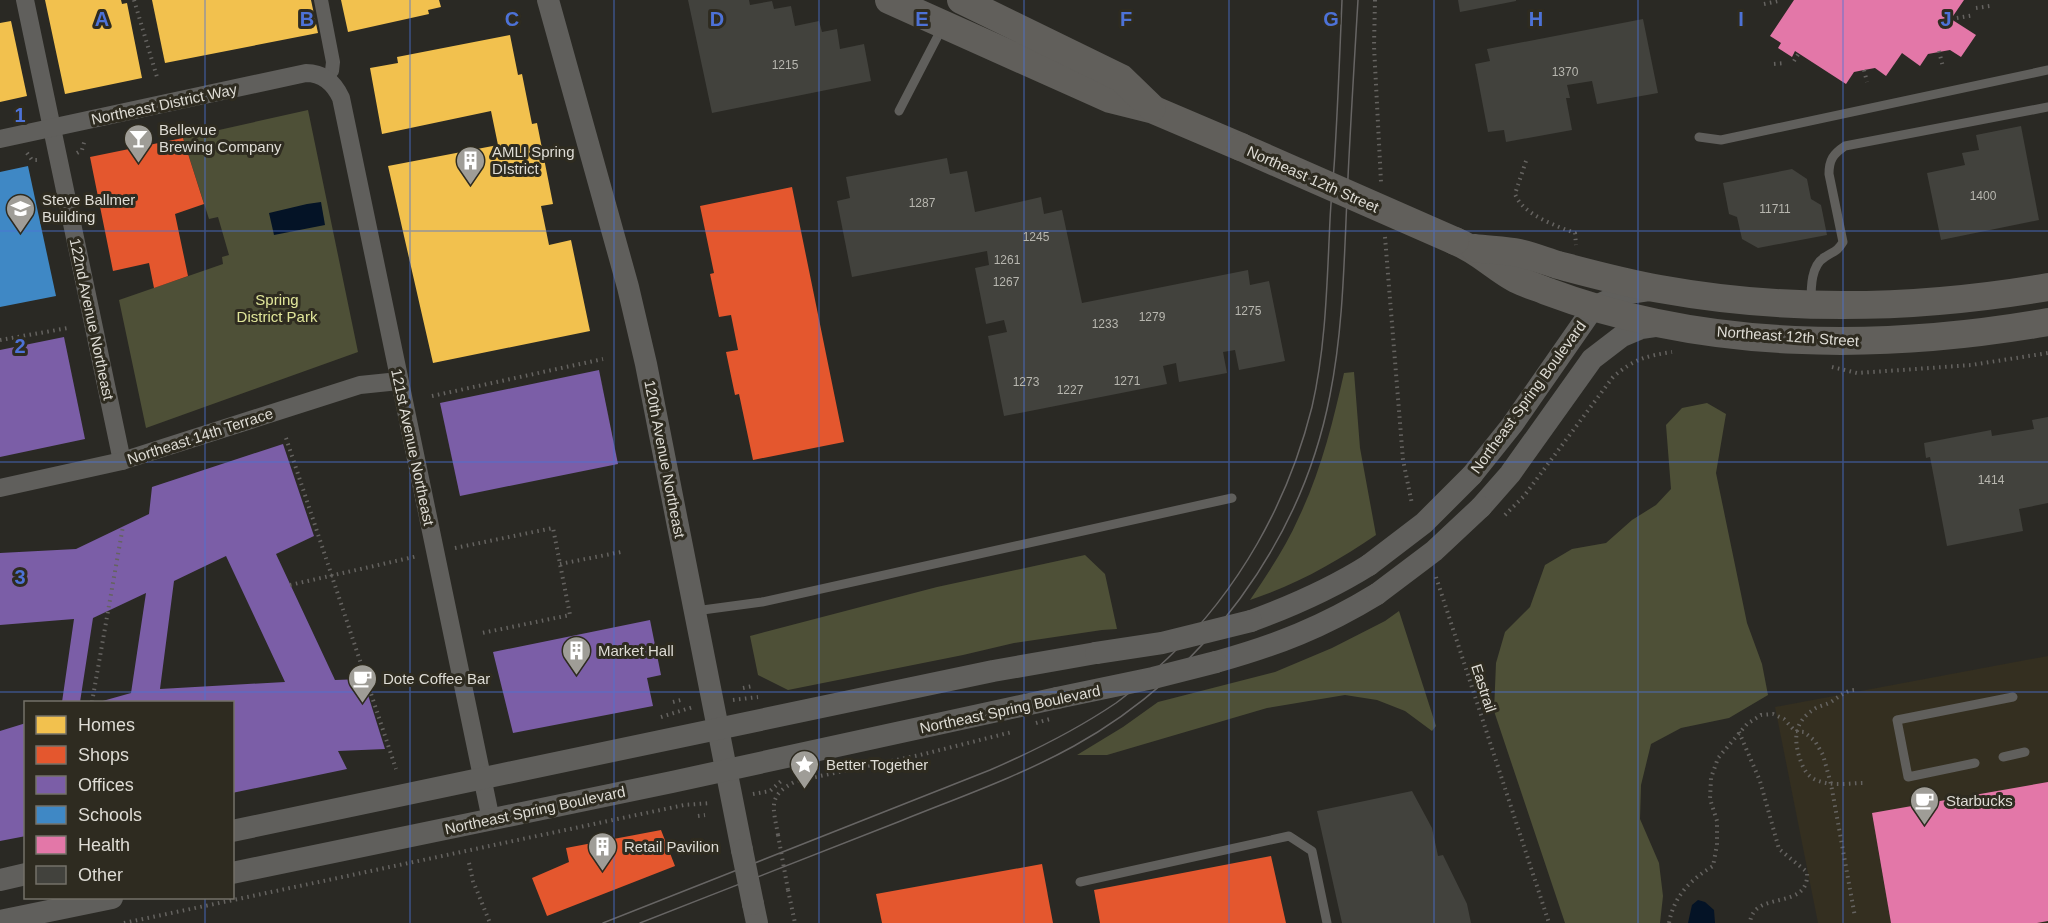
<svg xmlns="http://www.w3.org/2000/svg" width="2048" height="923" viewBox="0 0 2048 923" font-family="Helvetica,sans-serif">
<style>
.built{fill:#342f20}
.green{fill:#4e5037}
.water{fill:#041326}
.homes{fill:#f2c14e}
.shops{fill:#e4572e}
.offices{fill:#7b5ea7;fill-rule:evenodd}
.schools{fill:#3f88c5}
.health{fill:#e377a8}
.building{fill:#42423d}
.lines{fill:none;stroke-linecap:round;stroke-linejoin:round}
.path{stroke:#656360;stroke-width:4;stroke-dasharray:1.5 4.5;stroke-linecap:butt}
.service{stroke:#605f5c;stroke-width:9}
.pedestrian{stroke:#605f5c;stroke-width:14}
.minor{stroke:#605f5c;stroke-width:18}
.tertiary{stroke:#605f5c;stroke-width:22}
.primary{stroke:#615f5b;stroke-width:28}
.tram{stroke:#676564;stroke-width:1.5}
.path-bridge{stroke:#656360;stroke-width:4;stroke-dasharray:1.5 4.5;stroke-linecap:butt}
.tertiary-bridge{stroke:#605f5c;stroke-width:22}
.primary-bridge{stroke:#615f5b;stroke-width:28}
.grid{fill:none;stroke:#4d72d7;stroke-width:1.5;stroke-opacity:0.55}
.labels{text-anchor:middle;dominant-baseline:central;stroke-width:6;stroke-linejoin:round;paint-order:stroke}
.number-label{font-size:12px;fill:#b7b6af}
.street-label{font-size:15px;fill:#dedcd5;stroke:#2e2b20}
.poi-label{font-size:15px;fill:#dedcd5;stroke:#2e2b20;text-anchor:start}
.park-label{font-size:15px;fill:#e1e69a;stroke:#2e2b20}
.grid-label{font-size:20px;text-anchor:middle;font-weight:bold;fill:#4d72d7;stroke:#2e2b20;stroke-width:6;stroke-linejoin:round;paint-order:stroke}
</style>
<rect width="100%" height="100%" fill="#2a2924"/>
<path class="built" d="M2048 656V923H1818L1775 707Z"/>
<g class="green">
<path d="M308 110 358 352 146 428 119 300 223 264 222 257 229 255 218 217 209 219 183 138Z"/>
<path d="M1354 372 1360 448 1376 535C1336 562 1296 585 1250 600 1268 573 1286 547 1299 517 1321 471 1333 422 1344 373Z"/>
<path d="M1707 403 1726 414 1716 473 1747 623 1762 664 1768 695 1729 718 1681 728 1651 744 1641 785 1640 819 1659 863 1663 896 1660 923H1565L1494 711 1496 663 1505 632 1530 607 1545 565 1572 549 1606 543 1632 520 1656 505 1671 489 1666 425 1682 408Z"/>
<path d="M1085 555 1105 574 1117 629 1102 630 1014 643 963 655 788 690 758 675 750 636 937 587Z"/>
<path d="M1399 611 1436 726 1432 731 1405 711 1377 700 1345 695 1267 708 1107 755H1077L1123 727 1158 702 1275 672 1332 648 1385 621Z"/>
</g>
<g class="water">
<path d="M321 202 325 225 274 235 269 213 307 204Z"/>
<path d="M1698 900 1705 902 1714 910 1715 923H1688L1692 905Z"/>
</g>
<g class="homes">
<path d="M45 0H121L122 4 127 3 142 78 65 94Z"/>
<path d="M152 0H311L318 33 165 63Z"/>
<path d="M341 0H439L441 7 428 10 429 14 348 32Z"/>
<path d="M11 21 27 96 0 102V23Z"/>
<path d="M510 35 518 75 522 74 532 124 537 123 553 204 541 206 549 245 571 240 590 331 433 363 388 166 498 145 491 111 382 134 370 68 398 63 397 57Z"/>
</g>
<g class="shops">
<path d="M183 138 204 204 175 214 188 276 154 288 149 263 113 271 90 157Z"/>
<path d="M792 187 844 442 753 460 739 394 735 395 726 352 738 350 731 315 719 317 710 274 714 273 700 206Z"/>
<path d="M661 830 675 866 547 916 532 878 569 862 566 848Z"/>
<path d="M1271 856 1286 923H1100L1094 890Z"/>
<path d="M1042 864 1053 923H882L876 894Z"/>
</g>
<g class="offices">
<path d="M64 337 85 439 0 457V350Z"/>
<path d="M599 370 618 464 460 496 440 403Z"/>
<path d="M283 444 314 536 276 554 335 680 363 679 385 749 338 751 347 769 232 793V702H99L131 693 146 593 93 618 80 702H62L74 619 0 625V553L76 549 149 514 152 487ZM226 556 285 682 160 689 174 581Z"/>
<path d="M650 620 661 675 647 678 653 706 513 733 493 652Z"/>
<path d="M26 723V836L0 841V731Z"/>
</g>
<path class="schools" d="M28 166 56 296 0 307V172Z"/>
<g class="health">
<path d="M1794 0H1964L1951 19 1976 35 1961 57 1950 50 1928 54 1920 66 1902 53 1886 76 1875 68 1864 70 1854 72 1846 84 1795 51 1792 57 1778 48 1781 43 1770 36Z"/>
<path d="M2048 782V921L2037 923H1891L1872 813Z"/>
</g>
<g class="building">
<path d="M688 0H749L750 5 772 1 774 9 791 6 795 26 819 21 822 32 837 29 840 49 864 44 871 81 712 113Z"/>
<path d="M1458 0H1516V1L1460 12Z"/>
<path d="M1643 19 1658 93 1597 104 1592 81 1567 85 1570 98H1566L1572 130 1506 142 1504 130 1488 132 1475 64 1490 61 1487 49Z"/>
<path d="M2021 126 2039 220 1941 240 1927 173 1965 165 1962 153 1979 150 1976 135Z"/>
<path d="M947 158 950 174 967 171 975 212 1041 197 1044 214 1062 210 1082 303 1248 270 1250 285 1269 281 1285 361 1239 370 1235 350 1223 352 1227 373 1179 382 1176 363 1163 366 1167 384 1004 416 988 336 1007 332 1004 320 986 324 975 268 989 265 987 251 852 277 837 201 850 198 846 177Z"/>
<path d="M1792 169 1807 179 1811 199 1821 205 1827 235 1758 248 1742 239 1737 217 1729 214 1723 183Z"/>
<path d="M2048 417V503L2019 509 2023 531 1947 546 1930 457 1926 458 1924 443 1991 430 1992 436 2034 429 2032 420Z"/>
<path d="M1412 791 1432 828 1438 856 1443 855 1467 904 1471 923H1342L1317 811Z"/>
</g>
<g class="lines">
<g class="path">
<path d="M134 0 157 77"/>
<path d="M1375 0 1374 46 1381 182"/>
<path d="M1764 4 1779 1"/>
<path d="M1976 8 1990 6"/>
<path d="M1951 19 1974 15"/>
<path d="M1939 51 1943 67"/>
<path d="M1794 61 1799 53"/>
<path d="M1774 64 1785 63"/>
<path d="M1864 70 1867 82"/>
<path d="M17 107 19 116"/>
<path d="M27 153 32 160H40"/>
<path d="M77 153 82 150 85 139"/>
<path d="M1526 161 1515 194C1522 214 1556 226 1575 233L1576 245"/>
<path d="M1385 237 1403 460 1412 504"/>
<path d="M0 340 68 328"/>
<path d="M1832 367 1857 373 1902 370 1971 365 2048 353"/>
<path d="M432 396 603 359"/>
<path d="M286 438 396 769"/>
<path d="M1505 515 1524 496 1613 377C1634 359 1646 356 1672 352"/>
<path d="M455 548 553 528 570 615 482 633"/>
<path d="M560 564 621 552"/>
<path d="M1436 577 1549 923"/>
<path d="M290 585 418 556"/>
<path d="M743 688 753 686"/>
<path d="M1854 690C1844 691 1838 698 1829 703 1825 705 1820 706 1816 708 1796 720 1793 735 1799 756 1802 765 1805 774 1814 779 1830 787 1848 783 1865 783"/>
<path d="M733 700 758 697"/>
<path d="M92 702 123 526"/>
<path d="M673 702 681 700"/>
<path d="M661 717 693 707"/>
<path d="M1739 732 1760 781 1779 849 1807 872C1810 912 1753 889 1750 923"/>
<path d="M753 794 770 791 781 781"/>
<path d="M698 816 705 815"/>
<path d="M778 835C773 806 767 796 796 781L920 755 1012 732"/>
<path d="M469 863 473 881 490 923"/>
<path d="M788 890 795 923"/>
<path d="M124 923 684 805 711 803"/>
<path d="M1669 923C1674 896 1690 880 1713 866L1717 845V821L1710 799 1711 778 1718 758 1747 724 1761 715 1773 714 1784 719 1795 731 1804 732 1815 741 1823 755 1831 784 1855 917"/>
</g>
<g class="service">
<path d="M899 111 942 28"/>
<path d="M1699 137 1721 140 2048 70"/>
<path d="M1811 302C1811 287 1811 265 1825 257 1834 251 1837 252 1843 242L1829 174C1829 160 1833 154 1845 146L2048 107"/>
<path d="M695 611 762 602 1232 498"/>
<path d="M2003 757 2025 752"/>
<path d="M1975 763 1908 777 1897 720 2013 697"/>
<path d="M1080 882 1289 836 1312 851 1327 923"/>
</g>
<path class="pedestrian" d="M321 0 333 62 332 71"/>
<g class="minor">
<path d="M25 0 122 461"/>
<path d="M0 139 306 73C323 73 334 83 341 98L491 820"/>
<path d="M0 488 122 461 360 385 399 381"/>
</g>
<g class="tertiary">
<path d="M548 0 628 287 646 364 742 850"/>
<path d="M1472 475 1512 425 1594 307 1622 294 1649 290"/>
<path d="M1481 507 1510 474 1592 359 1622 336 1641 328 1662 325"/>
<path d="M1251 621C1292 606 1331 589 1369 565"/>
<path d="M1216 662C1277 645 1323 627 1377 594"/>
<path d="M232 831 993 671 1096 653"/>
<path d="M232 873 672 782 1057 698"/>
<path d="M0 880 26 874"/>
<path d="M753 904 757 923"/>
<path d="M0 921 112 898"/>
</g>
<g class="primary">
<path d="M889 0 1110 99 1154 110 1241 147"/>
<path d="M961 0 1121 78 1152 108"/>
<path d="M1455 241C1480 251 1495 268 1516 279 1526 284 1536 287 1546 291 1705 351 1883 351 2048 322"/>
<path d="M1474 248C1489 250 1505 250 1519 253 1532 256 1545 261 1558 265 1592 274 1625 283 1660 289 1787 312 1920 309 2048 287"/>
</g>
<g class="tram">
<path d="M603 923 990 770C1034 751 1076 730 1116 703 1134 690 1151 674 1168 658 1239 590 1288 503 1312 407 1326 346 1327 282 1330 220 1331 197 1334 174 1335 151 1338 101 1340 50 1342 0"/>
<path d="M640 923C726 889 813 856 898 822 957 798 1018 777 1074 746 1204 674 1302 541 1330 395 1343 330 1344 263 1347 198 1350 132 1354 66 1358 0"/>
</g>
<g class="path-bridge">
<path d="M1036 723 1050 719"/>
<path d="M778 835 788 890"/>
</g>
<g class="tertiary-bridge">
<path d="M1369 565 1424 523 1472 475"/>
<path d="M1377 594 1434 551 1481 507"/>
<path d="M1096 653 1162 643 1251 621"/>
<path d="M1057 698 1153 678 1216 662"/>
<path d="M742 850 753 904"/>
</g>
<path class="primary-bridge" d="M1241 147 1455 241"/>
</g>
<path class="grid" d="M205 0V702M410 0V923M614 0V923M819 0V923M1024 0V923M1229 0V923M1434 0V923M1638 0V923M1843 0V923M0 231H2048M0 462H2048M0 692H2048M205 898V923"/>
<defs>
<symbol id="bar-pin" viewBox="-11 -11 22 30"><path d="M0 17L-7.5 6A9.5 9.5 0 1 1 7.5 6Z" fill="#9f9d97" stroke="#2e2b20"/><path d="M-6-5H6L.8 .8V4.5H3.5V6h-7V4.5H-.8V.8Z" fill="#fff"/></symbol>
<symbol id="building-pin" viewBox="-11 -11 22 30"><path d="M0 17L-7.5 6A9.5 9.5 0 1 1 7.5 6Z" fill="#9f9d97" stroke="#2e2b20"/><path d="M-4-6H4V6H1V3H-1V6H-4ZM-2.5-4.3h1.7v1.8h-1.7ZM.8-4.3h1.7v1.8H.8ZM-2.5-1h1.7V.8h-1.7ZM.8-1h1.7V.8H.8Z" fill="#fff"/></symbol>
<symbol id="university-pin" viewBox="-11 -11 22 30"><path d="M0 17L-7.5 6A9.5 9.5 0 1 1 7.5 6Z" fill="#9f9d97" stroke="#2e2b20"/><path d="M0-5L7-2L0 1L-7-2ZM-4 1L0 2.5L4 1V4Q0 6-4 4Z" fill="#fff"/></symbol>
<symbol id="cafe-pin" viewBox="-11 -11 22 30"><path d="M0 17L-7.5 6A9.5 9.5 0 1 1 7.5 6Z" fill="#9f9d97" stroke="#2e2b20"/><path d="M-5.5-4.5H6V0H3Q3 3.5 0 3.5H-2.5Q-5.5 3.5-5.5 0ZM3-3.2v2h1.7v-2ZM-6 4.5H4V6H-6Z" fill="#fff"/></symbol>
<symbol id="sight-pin" viewBox="-11 -11 22 30"><path d="M0 17L-7.5 6A9.5 9.5 0 1 1 7.5 6Z" fill="#9f9d97" stroke="#2e2b20"/><path d="M0-6L1.8-2.2L6-1.7L2.9 1.2L3.7 5.4L0 3.3L-3.7 5.4L-2.9 1.2L-6-1.7L-1.8-2.2Z" fill="#fff"/></symbol>
</defs>
<g fill-rule="evenodd">
<use href="#bar-pin" x="122" y="122" width="33" height="45"/>
<use href="#building-pin" x="454" y="144" width="33" height="45"/>
<use href="#university-pin" x="4" y="192" width="33" height="45"/>
<use href="#building-pin" x="560" y="634" width="33" height="45"/>
<use href="#cafe-pin" x="346" y="662" width="33" height="45"/>
<use href="#sight-pin" x="788" y="748" width="33" height="45"/>
<use href="#cafe-pin" x="1908" y="784" width="33" height="45"/>
<use href="#building-pin" x="586" y="830" width="33" height="45"/>
</g>
<g class="labels">
<g class="number-label">
<text x="785" y="65">1215</text>
<text x="1565" y="72">1370</text>
<text x="1983" y="196">1400</text>
<text x="922" y="203">1287</text>
<text x="1775" y="209">11711</text>
<text x="1036" y="237">1245</text>
<text x="1007" y="260">1261</text>
<text x="1006" y="282">1267</text>
<text x="1248" y="311">1275</text>
<text x="1152" y="317">1279</text>
<text x="1105" y="324">1233</text>
<text x="1127" y="381">1271</text>
<text x="1026" y="382">1273</text>
<text x="1070" y="390">1227</text>
<text x="1991" y="480">1414</text>
</g>
<g class="street-label">
<text transform="translate(164 104) rotate(-12)">Northeast District Way</text>
<text transform="translate(1313 179) rotate(24)">Northeast 12th Street</text>
<text transform="translate(92 319) rotate(78)">122nd Avenue Northeast</text>
<text transform="translate(1788 336) rotate(4)">Northeast 12th Street</text>
<text transform="translate(1528 397) rotate(-54)">Northeast Spring Boulevard</text>
<text transform="translate(200 436) rotate(-18)">Northeast 14th Terrace</text>
<text transform="translate(413 447) rotate(78)">121st Avenue Northeast</text>
<text transform="translate(665 459) rotate(79)">120th Avenue Northeast</text>
<text transform="translate(1484 688) rotate(72)">Eastrail</text>
<text transform="translate(1010 709) rotate(-12)">Northeast Spring Boulevard</text>
<text transform="translate(535 810) rotate(-12)">Northeast Spring Boulevard</text>
</g>
<g class="poi-label">
<text x="159" y="129">Bellevue<tspan x="159" dy="17">Brewing Company</tspan></text>
<text x="492" y="151">AMLI Spring<tspan x="492" dy="17">DIstrict</tspan></text>
<text x="42" y="199">Steve Ballmer<tspan x="42" dy="17">Building</tspan></text>
<text x="598" y="650">Market Hall</text>
<text x="383" y="678">Dote Coffee Bar</text>
<text x="826" y="764">Better Together</text>
<text x="1946" y="800">Starbucks</text>
<text x="624" y="846">Retail Pavilion</text>
</g>
<g class="park-label">
<text x="277" y="299">Spring<tspan x="277" dy="17">District Park</tspan></text>
</g>
</g>
<g class="grid-label">
<text x="102" y="26">A</text>
<text x="307" y="26">B</text>
<text x="512" y="26">C</text>
<text x="717" y="26">D</text>
<text x="922" y="26">E</text>
<text x="1126" y="26">F</text>
<text x="1331" y="26">G</text>
<text x="1536" y="26">H</text>
<text x="1741" y="26">I</text>
<text x="1946" y="26">J</text>
<text x="20" y="122">1</text>
<text x="20" y="353">2</text>
<text x="20" y="584">3</text>
</g>
<rect x="24" y="701" width="210" height="198" fill="#2e2b20" stroke="#747268" stroke-width="1.5"/>
<rect x="36" y="716" width="30" height="18" fill="#f2c14e" stroke="#747268" stroke-width="1.5"/>
<text x="78" y="731" font-size="18" fill="#dedcd5">Homes</text>
<rect x="36" y="746" width="30" height="18" fill="#e4572e" stroke="#747268" stroke-width="1.5"/>
<text x="78" y="761" font-size="18" fill="#dedcd5">Shops</text>
<rect x="36" y="776" width="30" height="18" fill="#7b5ea7" stroke="#747268" stroke-width="1.5"/>
<text x="78" y="791" font-size="18" fill="#dedcd5">Offices</text>
<rect x="36" y="806" width="30" height="18" fill="#3f88c5" stroke="#747268" stroke-width="1.5"/>
<text x="78" y="821" font-size="18" fill="#dedcd5">Schools</text>
<rect x="36" y="836" width="30" height="18" fill="#e377a8" stroke="#747268" stroke-width="1.5"/>
<text x="78" y="851" font-size="18" fill="#dedcd5">Health</text>
<rect x="36" y="866" width="30" height="18" fill="#42423d" stroke="#747268" stroke-width="1.5"/>
<text x="78" y="881" font-size="18" fill="#dedcd5">Other</text>
</svg>
